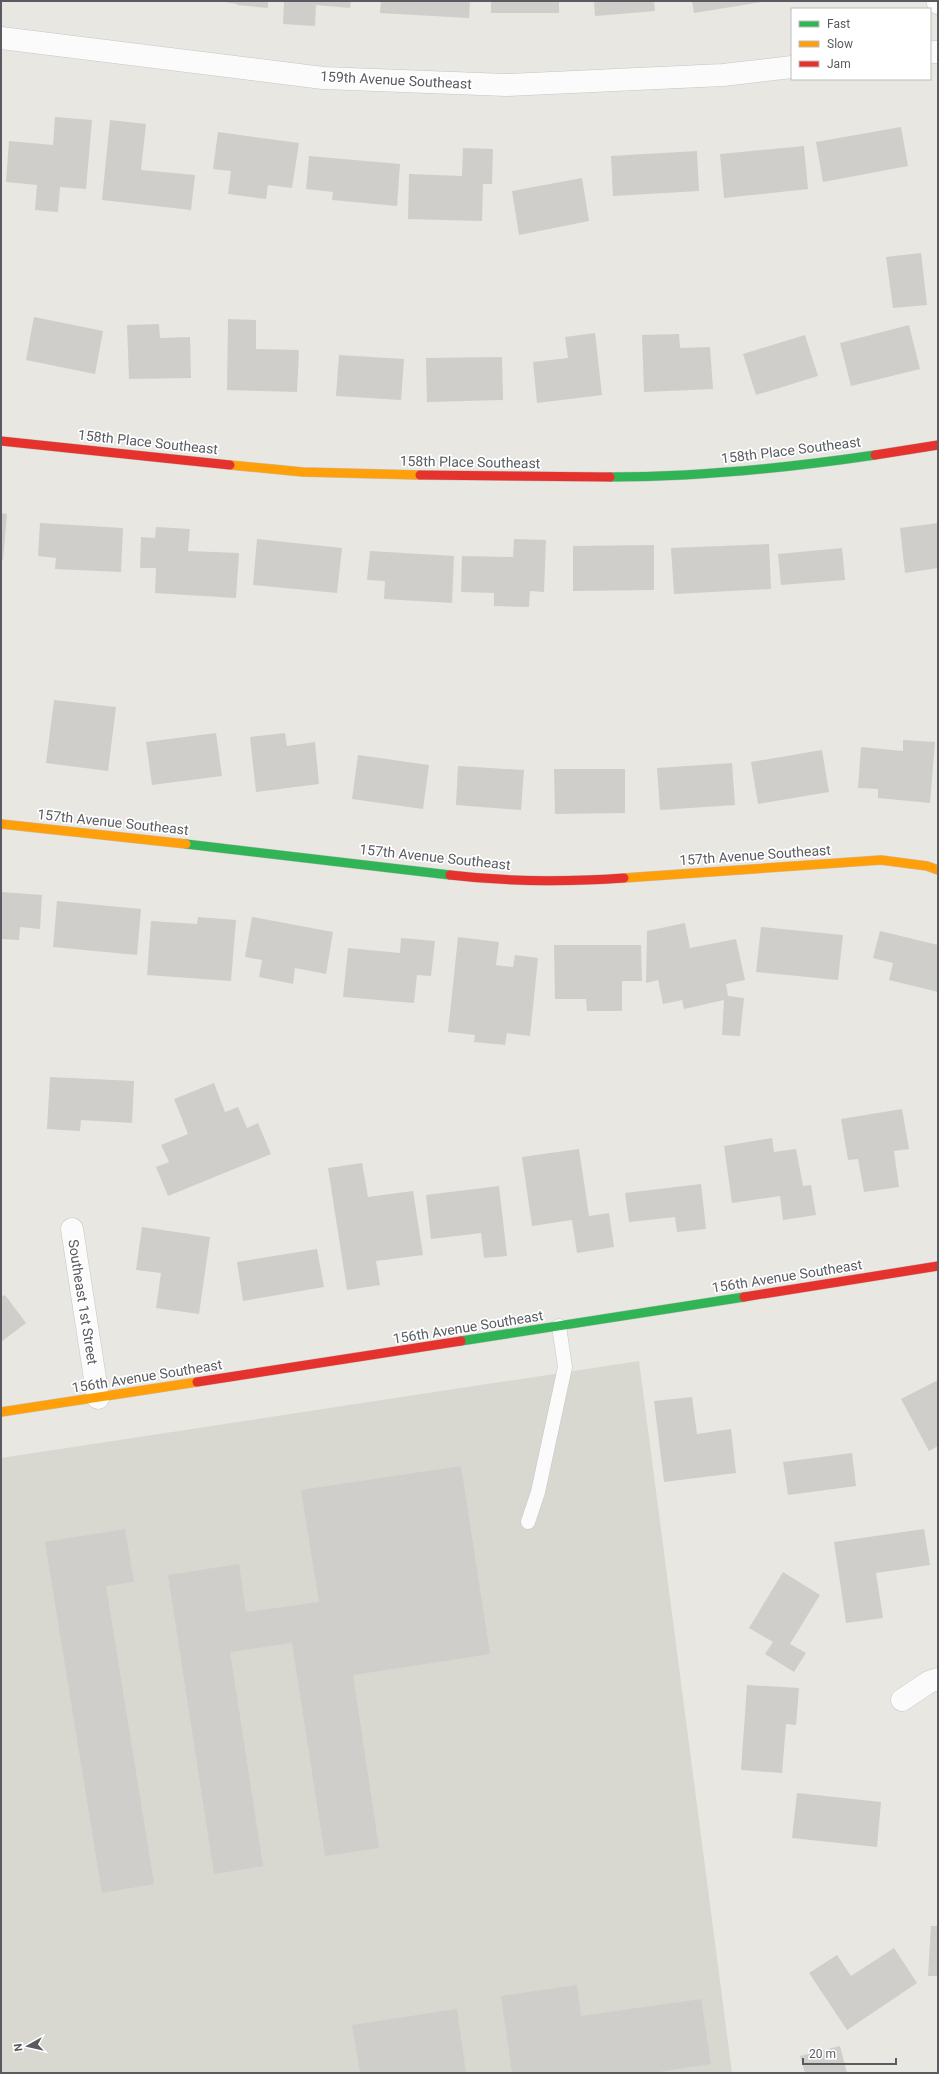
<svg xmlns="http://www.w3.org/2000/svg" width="939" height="2074" viewBox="0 0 939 2074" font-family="Roboto,sans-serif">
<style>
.education{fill:#d8d7d0}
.building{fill:#cfcecb}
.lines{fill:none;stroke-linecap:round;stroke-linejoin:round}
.lane-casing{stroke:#c5c5c5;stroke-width:15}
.street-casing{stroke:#c5c5c5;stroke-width:23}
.fast-casing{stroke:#c4c4c2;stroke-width:10}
.slow-casing{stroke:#c4c4c2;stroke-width:10}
.jam-casing{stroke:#c4c4c2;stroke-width:10}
.lane{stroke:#fcfbfb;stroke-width:14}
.street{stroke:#fcfbfb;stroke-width:22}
.fast{stroke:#30b455;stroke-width:9}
.slow{stroke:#ff9f0a;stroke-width:9}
.jam{stroke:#e5322d;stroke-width:9}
.labels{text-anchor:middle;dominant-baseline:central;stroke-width:3.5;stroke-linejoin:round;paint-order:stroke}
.street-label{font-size:14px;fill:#595b60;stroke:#fff}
</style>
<rect width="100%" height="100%" fill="#e8e7e2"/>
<path class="education" d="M639 1361 732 2073H1V1458Z"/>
<g class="building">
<path d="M219 1H268V8L237 5V4Z"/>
<path d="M284 1H351L350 8 316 5 315 26 283 24Z"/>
<path d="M381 1H470L469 18 380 13Z"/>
<rect x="491" y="1" width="68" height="12"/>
<path d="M594 1H654L655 11 595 16Z"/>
<path d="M692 1H762V2L694 13Z"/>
<path d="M55 117 92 120 86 189 60 187 58 212 35 210 37 185 6 182 9 141 53 145Z"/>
<path d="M110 120 146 124 141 170 195 175 191 210 102 200Z"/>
<path d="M901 127 908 166 823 182 816 142Z"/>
<path d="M218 132 299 143 292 188 268 185 266 199 228 194 231 171 213 169Z"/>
<path d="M804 146 808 189 724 198 720 154Z"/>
<path d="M463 148 493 149 492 184H483L482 221 408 219 409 174 462 176Z"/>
<path d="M697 151 699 191 613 196 611 156Z"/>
<path d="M309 156 400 164 397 206 332 200 333 192 306 189Z"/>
<path d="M582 178 589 221 519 235 512 191Z"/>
<path d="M921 253 927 305 893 308 886 257Z"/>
<path d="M34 317 103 331 95 374 26 360Z"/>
<path d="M228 319 256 320V349L299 350 297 392 227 390Z"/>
<path d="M159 324 160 338 190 337 191 378 129 379 127 325Z"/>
<path d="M909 325 920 369 851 386 840 343Z"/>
<path d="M595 333 602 395 537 403 533 362 568 358 565 337Z"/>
<path d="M679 334 680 348 710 347 713 389 644 392 642 335Z"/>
<path d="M805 335 818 376 756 395 743 354Z"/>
<path d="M339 355 404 359 401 400 336 396Z"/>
<path d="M502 357 503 400 427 402 426 358Z"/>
<path d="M1 513 7 514 3 560H1Z"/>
<path d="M40 523 123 528 121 572 55 569 56 558 38 556Z"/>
<path d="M938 523V568L905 573 900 528Z"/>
<path d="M156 527 190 529 188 551 239 553 236 598 155 593 156 568H140L141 537 155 538Z"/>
<path d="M257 539 342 548 337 593 253 585Z"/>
<path d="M514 539 546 540 544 592 530 591 529 607 494 606V593L461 592 462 556 513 557Z"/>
<path d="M769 544 771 589 674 594 671 548Z"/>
<path d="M654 545V590L573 591V546Z"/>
<path d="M842 548 845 580 781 585 778 554Z"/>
<path d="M370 551 454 556 452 603 384 599 385 581 367 580Z"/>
<path d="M54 700 116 707 108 771 46 763Z"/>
<path d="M216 733 222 776 152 785 146 742Z"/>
<path d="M285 733 287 746 315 742 319 784 256 792 250 737Z"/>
<path d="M903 740 935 742 930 803 878 798V789L858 788 861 747 903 751Z"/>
<path d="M822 750 829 792 758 804 751 762Z"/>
<path d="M358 755 429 765 423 809 352 799Z"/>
<path d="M732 763 735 805 660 810 657 768Z"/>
<path d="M458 766 524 770 521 810 456 805Z"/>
<path d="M554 769H625V813L555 814Z"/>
<path d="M1 892 42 895 40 929 20 927 19 940 1 939Z"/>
<path d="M57 901 141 909 137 955 53 947Z"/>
<path d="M198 917 236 920 231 981 147 975 151 921 197 924Z"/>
<path d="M252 917 333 932 326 974 295 968 293 984 259 977 262 960 245 957Z"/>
<path d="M685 923 690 948 736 939 745 980 726 984 728 996 744 998 740 1036 722 1035 724 1000 684 1009 682 1000 663 1004 658 980 646 983 647 931Z"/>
<path d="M761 927 843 935 838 980 756 972Z"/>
<path d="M880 931 938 945V992L889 980 893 963 873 958Z"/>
<path d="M458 937 499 942 496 965 513 967 515 955 538 958 530 1036 507 1033 505 1045 474 1042 475 1035 448 1032Z"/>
<path d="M401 938 435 941 431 976 417 975 414 1003 343 997 348 948 400 953Z"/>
<path d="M554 945H641L642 981H622V1011H587L586 999H555Z"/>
<path d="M50 1077 134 1081 132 1123 81 1120 80 1131 47 1129Z"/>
<path d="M214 1083 225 1112 238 1107 247 1128 258 1123 271 1154 168 1196 156 1167 169 1162 161 1145 188 1134 174 1099Z"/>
<path d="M902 1109 909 1149 894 1151 899 1187 864 1192 858 1159 848 1160 841 1119Z"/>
<path d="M772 1138 774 1152 796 1149 803 1186 811 1185 816 1215 783 1220 780 1196 732 1203 724 1146Z"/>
<path d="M579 1149 589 1216 609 1213 614 1247 577 1253 572 1220 532 1226 522 1157Z"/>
<path d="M362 1163 368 1197 413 1191 423 1255 376 1261 380 1285 347 1290 328 1168Z"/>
<path d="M701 1184 706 1229 677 1232 675 1217 629 1222 625 1193Z"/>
<path d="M499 1186 507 1256 484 1258 481 1233 431 1239 426 1195Z"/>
<path d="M142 1227 210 1237 199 1314 156 1308 161 1273 136 1270Z"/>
<path d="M317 1249 324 1287 243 1301 237 1262Z"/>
<path d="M5 1295 26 1323 1 1342V1297Z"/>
<path d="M938 1380V1446L929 1451 901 1399Z"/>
<path d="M692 1397 697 1434 731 1429 736 1473 664 1482 654 1401Z"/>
<path d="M852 1453 856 1486 788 1495 783 1462Z"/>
<path d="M461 1466 490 1654 353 1675 379 1848 325 1856 292 1643 230 1652 263 1866 214 1874 168 1575 239 1564 246 1612 319 1602 301 1490Z"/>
<path d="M125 1529 134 1582 106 1586 154 1884 102 1893 45 1542Z"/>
<path d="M924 1529 930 1565 876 1573 883 1618 846 1623 834 1542Z"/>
<path d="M783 1572 820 1595 790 1644 806 1653 794 1672 765 1654 773 1642 749 1628Z"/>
<path d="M747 1685 799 1688 796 1725 786 1724 782 1773 741 1770Z"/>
<path d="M797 1793 881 1802 877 1847 792 1838Z"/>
<path d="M931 1926H938V1976H928Z"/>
<path d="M894 1948 917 1983 847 2030 809 1973 837 1955 851 1976Z"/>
<path d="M577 1985 581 2016 701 1999 711 2064 652 2073H512L501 1996Z"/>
<path d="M457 2009 466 2073H360L352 2025Z"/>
<path d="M840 2046 847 2073H805L800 2056Z"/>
</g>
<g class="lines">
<defs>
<path id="lane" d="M528 1522 538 1492 565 1367 559 1326"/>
<g id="street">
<path d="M938 1V3"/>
<path d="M1 38 323 78 506 85 723 75 792 67"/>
<path d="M930 52H938"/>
<path d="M72 1229 98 1398"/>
<path d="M902 1700 929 1682 938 1679"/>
</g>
<g id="fast">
<path d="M610 477C699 477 787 468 875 455"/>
<path d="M186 844 450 875"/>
<path d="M461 1341 744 1297"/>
</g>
<g id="slow">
<path d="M230 465 303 472 420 475"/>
<path d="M1 824 186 844"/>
<path d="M624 878 881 860 927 866 938 870"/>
<path d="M1 1412 197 1382"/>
</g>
<g id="jam">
<path d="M1 441 230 465"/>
<path d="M875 455 938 445"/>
<path d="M420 475 610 477"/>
<path d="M450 875C508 882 567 882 624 878"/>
<path d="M744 1297 938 1266"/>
<path d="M197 1382 461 1341"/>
</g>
</defs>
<use href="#lane" class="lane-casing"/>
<use href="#street" class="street-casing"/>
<use href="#fast" class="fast-casing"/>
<use href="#slow" class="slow-casing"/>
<use href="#jam" class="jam-casing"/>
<use href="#lane" class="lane"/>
<use href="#street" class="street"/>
<use href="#fast" class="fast"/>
<use href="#slow" class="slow"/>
<use href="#jam" class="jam"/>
</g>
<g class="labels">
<g class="street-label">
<text transform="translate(396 80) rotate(3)">159th Avenue Southeast</text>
<text transform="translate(148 442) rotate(6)">158th Place Southeast</text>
<text transform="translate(791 450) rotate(-7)">158th Place Southeast</text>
<text transform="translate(470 462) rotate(1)">158th Place Southeast</text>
<text transform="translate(113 822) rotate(6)">157th Avenue Southeast</text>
<text transform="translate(755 855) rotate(-4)">157th Avenue Southeast</text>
<text transform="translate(435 857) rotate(6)">157th Avenue Southeast</text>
<text transform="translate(787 1276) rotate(-9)">156th Avenue Southeast</text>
<text transform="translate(83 1302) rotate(81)">Southeast 1st Street</text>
<text transform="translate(468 1327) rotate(-9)">156th Avenue Southeast</text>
<text transform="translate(147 1376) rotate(-9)">156th Avenue Southeast</text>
</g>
</g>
<rect width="939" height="2074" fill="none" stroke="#595b60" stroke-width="4"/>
<rect x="791" y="8" width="140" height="72" fill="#ffffff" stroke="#bdbdbf"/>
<rect x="799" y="21" width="20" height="6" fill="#30b455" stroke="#bdbdbf"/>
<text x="827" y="28" font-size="12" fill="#595b60">Fast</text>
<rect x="799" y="41" width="20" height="6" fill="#ff9f0a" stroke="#bdbdbf"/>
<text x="827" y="48" font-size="12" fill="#595b60">Slow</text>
<rect x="799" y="61" width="20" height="6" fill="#e5322d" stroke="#bdbdbf"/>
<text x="827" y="68" font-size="12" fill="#595b60">Jam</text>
<g transform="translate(28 2046) rotate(262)" stroke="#ffffff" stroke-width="3" paint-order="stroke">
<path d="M0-3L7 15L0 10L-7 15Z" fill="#595b60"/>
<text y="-6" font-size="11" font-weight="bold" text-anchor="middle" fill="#595b60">N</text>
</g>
<path d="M803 2058v6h93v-6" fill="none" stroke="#595b60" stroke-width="2"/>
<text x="809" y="2058" font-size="12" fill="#595b60" stroke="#ffffff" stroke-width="3" paint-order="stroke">20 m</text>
</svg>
